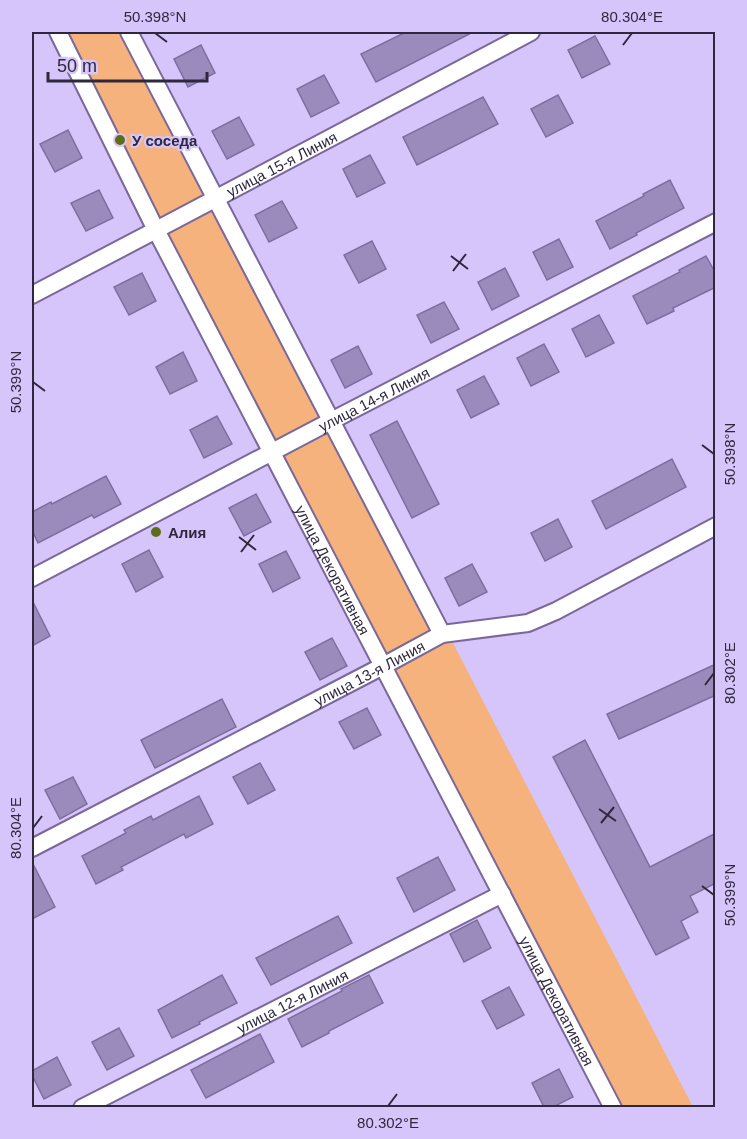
<svg xmlns="http://www.w3.org/2000/svg" width="747" height="1139" viewBox="0 0 747 1139" font-family="Arial,sans-serif">
<style>
.green{fill:#f5b27d}
.building{fill:#9b8bbd;stroke:#7e6e9f;stroke-width:1.5}
.lines{fill:none;stroke-linecap:round;stroke-linejoin:round}
.street-casing{stroke:#796899;stroke-width:20}
.street{stroke:#fff;stroke-width:16}
.ticks{fill:none;stroke:#2f283d;stroke-width:2}
.poi-dot{fill:#5e6d18;stroke:#d6c5fb;stroke-width:2}
.labels{text-anchor:middle;dominant-baseline:central;stroke-width:4.5;stroke-linejoin:round;paint-order:stroke}
.poi-label{font-size:15px;font-weight:bold;fill:#2f283d;stroke:#d6c5fb;text-anchor:start}
.street-label{font-size:15px;fill:#2f283d;stroke:#d6c5fb}
.neatline{fill:none;stroke:#2f283d;stroke-width:2}
.ticks-label{font-size:15px;text-anchor:middle;fill:#2f283d}
</style>
<rect width="100%" height="100%" fill="#d6c5fb"/>
<path class="green" d="M61 32H137L693 1107H622Z"/>
<g class="building">
<path d="M406 32H473L376 82 361 54Z"/>
<path d="M595 36 610 64 582 78 568 50Z"/>
<path d="M201 45 215 73 188 87 174 59Z"/>
<path d="M324 75 339 103 311 117 297 89Z"/>
<path d="M558 95 573 123 546 137 531 109Z"/>
<path d="M483 97 498 124 417 165 403 137Z"/>
<path d="M239 117 254 145 227 159 212 131Z"/>
<path d="M68 130 82 158 55 172 40 144Z"/>
<path d="M370 155 385 183 357 197 343 169Z"/>
<path d="M670 180 684 208 636 233 637 235 610 249 596 221 644 196 643 194Z"/>
<path d="M99 190 113 218 86 231 71 203Z"/>
<path d="M282 201 297 228 269 242 255 215Z"/>
<path d="M559 239 573 267 547 280 533 252Z"/>
<path d="M372 241 386 269 359 283 344 255Z"/>
<path d="M706 256 716 274V287L673 308 674 311 647 324 633 296 680 272 679 270Z"/>
<path d="M505 268 519 296 492 310 478 282Z"/>
<path d="M142 273 156 301 129 315 114 287Z"/>
<path d="M444 302 459 329 431 343 417 315Z"/>
<path d="M599 315 614 343 586 357 572 329Z"/>
<path d="M544 344 559 372 531 386 517 358Z"/>
<path d="M358 346 372 374 345 388 331 360Z"/>
<path d="M183 352 197 381 170 394 156 367Z"/>
<path d="M484 376 499 404 471 418 457 390Z"/>
<path d="M217 416 232 444 204 458 190 430Z"/>
<path d="M397 421 439 504 412 518 370 435Z"/>
<path d="M672 459 686 487 606 529 592 501Z"/>
<path d="M106 476 121 504 94 518 92 515 38 543 32 530V512L51 502 52 504Z"/>
<path d="M256 494 271 522 244 536 229 508Z"/>
<path d="M558 519 572 547 545 561 531 533Z"/>
<path d="M149 550 163 577 136 592 122 564Z"/>
<path d="M286 551 300 578 273 592 259 564Z"/>
<path d="M472 564 487 592 459 606 445 578Z"/>
<path d="M32 600 50 636 32 646Z"/>
<path d="M332 638 347 666 320 680 305 652Z"/>
<path d="M716 664V695L619 739 607 714Z"/>
<path d="M222 699 236 727 155 768 141 740Z"/>
<path d="M367 708 381 735 354 749 339 722Z"/>
<path d="M585 740 650 867 716 833V883L690 896 698 912 681 921 689 938 656 955 553 757Z"/>
<path d="M260 763 275 790 248 804 233 777Z"/>
<path d="M73 777 87 804 60 819 45 790Z"/>
<path d="M199 796 213 824 186 838 184 834 121 867 123 870 96 884 82 856 126 833 124 830 151 816 153 820Z"/>
<path d="M438 857 455 890 414 912 397 878Z"/>
<path d="M32 862 55 907 32 919Z"/>
<path d="M338 916 352 943 271 985 256 958Z"/>
<path d="M477 920 491 948 464 962 450 934Z"/>
<path d="M222 975 237 1003 199 1022 200 1024 172 1038 158 1010Z"/>
<path d="M369 975 383 1003 329 1031V1033L302 1047 288 1019 342 991 341 989Z"/>
<path d="M509 987 524 1015 497 1029 482 1001Z"/>
<path d="M119 1028 134 1056 107 1070 92 1042Z"/>
<path d="M260 1034 274 1062 206 1098 191 1070Z"/>
<path d="M57 1057 71 1085 44 1099 32 1075V1071Z"/>
<path d="M559 1069 573 1097 553 1107H544L532 1083Z"/>
</g>
<g class="lines">
<defs>
<g id="street">
<path id="s1" d="M58 32 156 230 613 1108"/>
<path d="M129 32 442 634"/>
<path id="s2" d="M32 295 156 230 531 32"/>
<path id="s3" d="M32 578 331 421 716 222"/>
<path id="s4" d="M32 848 383 666 442 634 528 623 556 611 716 526"/>
<path id="s5" d="M82 1108 502 894"/>
</g>
</defs>
<use href="#street" class="street-casing"/>
<use href="#street" class="street"/>
</g>
<path class="ticks" d="M155 33 167 42M623 45 632 33M451 256 468 269M453 271 466 254M33 382 45 391M702 445 714 454M239 537 256 550M241 552 254 535M705 685 714 673M599 809 616 821M601 823 614 807M33 828 42 816M702 886 714 895M388 1106 397 1094"/>
<g class="poi-dot">
<circle cx="120" cy="140" r="6"/>
<circle cx="156" cy="532" r="6"/>
</g>
<g class="labels">
<g class="poi-label">
<text x="132" y="140">У соседа</text>
<text x="168" y="532">Алия</text>
</g>
<g class="street-label">
<text stroke="none"><textPath href="#s2" startOffset="282">улица 15-я Линия</textPath></text>
<text stroke="none"><textPath href="#s3" startOffset="386">улица 14-я Линия</textPath></text>
<text stroke="none"><textPath href="#s1" startOffset="604">улица Декоративная</textPath></text>
<text stroke="none"><textPath href="#s4" startOffset="380">улица 13-я Линия</textPath></text>
<text stroke="none"><textPath href="#s5" startOffset="236">улица 12-я Линия</textPath></text>
<text stroke="none"><textPath href="#s1" startOffset="1090">улица Декоративная</textPath></text>
</g>
</g>
<rect width="747" height="1139" fill="none" stroke="#d6c5fb" stroke-width="66"/>
<path d="M48 72v9h159v-9" fill="none" stroke="#2f283d" stroke-width="3"/>
<text x="57" y="72" font-size="18" fill="#2f283d" stroke="#d6c5fb" stroke-width="4.5" paint-order="stroke">50 m</text>
<rect x="33" y="33" width="681" height="1073" class="neatline"/>
<g class="ticks-label">
<text x="155" y="22">50.398°N</text>
<text x="632" y="22">80.304°E</text>
<text transform="translate(16 382) rotate(-90)" y="5">50.399°N</text>
<text transform="translate(730 454) rotate(-90)" y="5">50.398°N</text>
<text transform="translate(730 673) rotate(-90)" y="5">80.302°E</text>
<text transform="translate(16 828) rotate(-90)" y="5">80.304°E</text>
<text transform="translate(730 895) rotate(-90)" y="5">50.399°N</text>
<text x="388" y="1128">80.302°E</text>
</g>
</svg>
